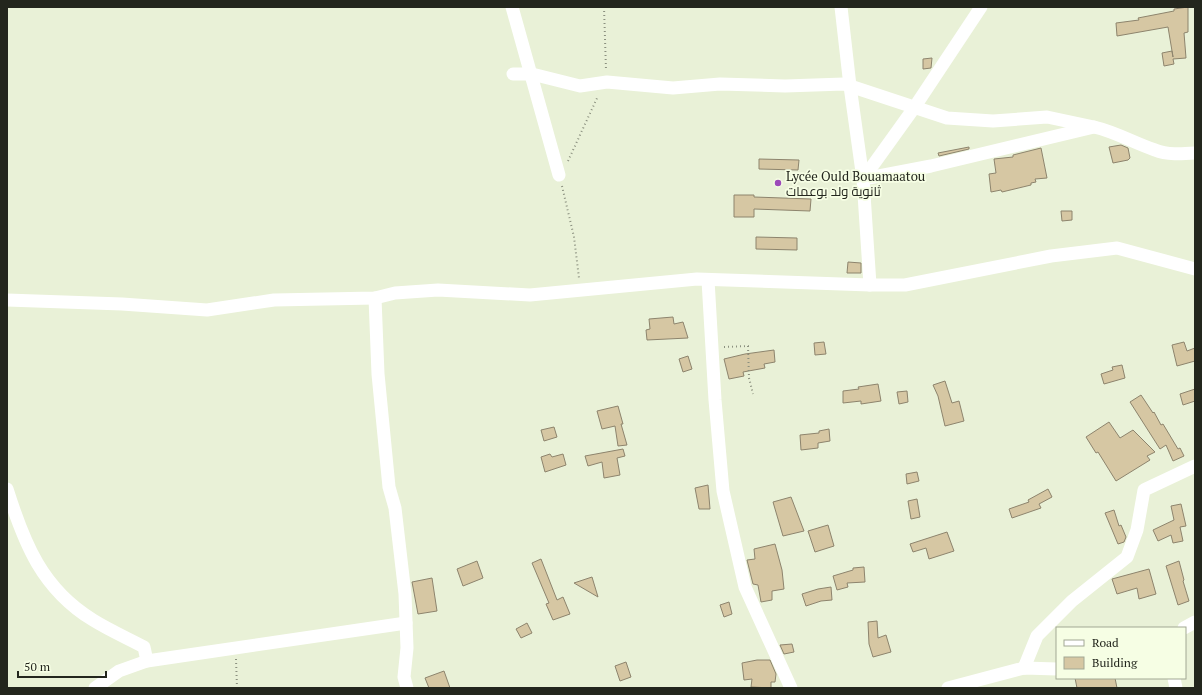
<svg xmlns="http://www.w3.org/2000/svg" width="1202" height="695" viewBox="0 0 1202 695" font-family="'PT Serif',Cairo,serif">
<style>
.building{fill:#d6c7a3;stroke:#8d846d}
.lines{fill:none;stroke-linecap:round;stroke-linejoin:round}
.path{stroke:#8b907f;stroke-width:2;stroke-dasharray:1 3;stroke-linecap:butt}
.minor{stroke:#fff;stroke-width:13}
.poi-dot{fill:#9c4ab9;stroke:#f6fee4;stroke-width:1.5}
.labels{text-anchor:middle;dominant-baseline:central;stroke-width:3.5;stroke-linejoin:round;paint-order:stroke}
.poi-label{font-size:13px;fill:#23261d;stroke:#f6fee4;text-anchor:start}
</style>
<rect width="100%" height="100%" fill="#e9f1d7"/>
<g class="building">
<path d="M1188 7V32L1184 33 1186 58 1173 59 1174 64 1164 66 1162 53 1172 51 1173 57 1168 27 1117 36 1116 23 1139 20 1138 18 1174 11V9Z"/>
<path d="M932 58 931 68 923 69V59Z"/>
<path d="M1121 145 1128 148 1130 158 1128 160 1113 163 1109 147Z"/>
<path d="M969 147V149L939 156 938 153Z"/>
<path d="M1041 148 1047 178 1035 179 1036 182 1031 183V185L1002 192 1001 190 991 192 989 174 996 173 994 159 1013 157V155Z"/>
<path d="M759 159 799 160 798 170 759 169Z"/>
<path d="M734 195H754V197L811 199 810 211 754 209V217H734Z"/>
<path d="M1061 211H1072V220L1062 221Z"/>
<path d="M756 237 797 238V250L756 249Z"/>
<path d="M848 262 861 263V273H847Z"/>
<path d="M673 317 674 324 683 322 688 338 647 340 646 330 650 329 649 319Z"/>
<path d="M824 342 826 354 815 355 814 343Z"/>
<path d="M1184 342 1187 351 1195 348V361L1177 366 1172 345Z"/>
<path d="M774 350 775 362 764 364 765 368 743 372 744 376 729 379 724 359 745 354Z"/>
<path d="M688 356 692 369 683 372 679 359Z"/>
<path d="M1122 365 1125 378 1104 384 1101 374 1113 370 1112 367Z"/>
<path d="M945 381 952 403 959 401 964 421 945 426 938 396 933 385Z"/>
<path d="M878 384 881 401 861 404V401L843 403V391L859 389 858 387Z"/>
<path d="M1195 389V401L1183 405 1180 394Z"/>
<path d="M907 391 908 402 899 404 897 392Z"/>
<path d="M1141 395 1153 413 1154 412 1161 425 1163 424 1178 449 1180 448 1184 456 1173 461 1166 445 1160 449 1130 402Z"/>
<path d="M618 406 623 424H621L627 445 618 446 615 426 602 429 597 411Z"/>
<path d="M1109 422 1120 438 1133 430 1155 452 1147 456 1150 460 1116 481 1098 452 1096 453 1086 437Z"/>
<path d="M554 427 557 437 544 441 541 430Z"/>
<path d="M829 429 830 441 818 443V448L801 450 800 435 819 433V431Z"/>
<path d="M623 449 625 456 617 458 620 475 604 478 602 462 588 466 585 456Z"/>
<path d="M550 454 552 457 563 454 566 465 545 472 541 457Z"/>
<path d="M917 472 919 481 907 484 906 474Z"/>
<path d="M708 485 710 509H699L695 488Z"/>
<path d="M1048 489 1052 497 1039 504 1041 508 1012 518 1009 509 1029 502 1028 500Z"/>
<path d="M791 497 804 531 783 536 773 502Z"/>
<path d="M917 499 920 517 911 519 908 501Z"/>
<path d="M1181 504 1186 526 1180 527 1183 541 1173 543 1171 535 1158 541 1153 530 1174 520 1171 506Z"/>
<path d="M1114 510 1119 526 1121 525 1126 537 1124 542 1118 544 1105 513Z"/>
<path d="M828 525 834 546 815 552 808 531Z"/>
<path d="M947 532 954 551 929 559 926 548 913 552 910 544Z"/>
<path d="M775 544 782 570 784 589 772 591V600L761 602 758 585 753 584 747 560 755 559 754 549Z"/>
<path d="M541 559 557 600 563 597 570 614 553 620 546 604 549 603 532 563Z"/>
<path d="M477 561 483 578 463 586 457 569Z"/>
<path d="M1179 561 1184 580 1183 581 1189 601 1178 605 1166 566Z"/>
<path d="M864 567 865 582 847 583 848 587 837 590 833 576 853 570V568Z"/>
<path d="M1149 569 1156 594 1139 599 1137 588 1117 594 1112 579Z"/>
<path d="M592 577 598 597 574 583Z"/>
<path d="M432 578 437 611 418 614 412 582Z"/>
<path d="M831 587 832 600 821 601 806 606 802 594 818 589Z"/>
<path d="M729 602 732 614 724 617 720 605Z"/>
<path d="M877 621 878 638 886 635 891 652 873 657 869 644 868 622Z"/>
<path d="M527 623 532 633 521 638 516 629Z"/>
<path d="M792 644 794 652 784 654 780 645Z"/>
<path d="M757 660H770L776 674 775 682H771V688L751 687 752 679 744 680 742 663Z"/>
<path d="M626 662 631 677 620 681 615 666Z"/>
<path d="M444 671 450 688H429L425 678Z"/>
<path d="M1075 678H1115L1117 688H1077Z"/>
</g>
<g class="lines">
<g class="path">
<path d="M604 7 606 70"/>
<path d="M568 161 598 96"/>
<path d="M562 186 574 237 579 278"/>
<path d="M724 347 748 346 749 378 753 394"/>
<path d="M236 659 237 688"/>
</g>
<g class="minor">
<path d="M512 7 559 175"/>
<path d="M841 7 850 86 863 179 870 285"/>
<path d="M513 74H532L580 86 607 82 673 88 720 84 785 86 844 84 947 118 993 121 1047 117 1094 127"/>
<path d="M863 179 931 166 1094 127C1116 132 1134 143 1155 150 1167 155 1182 154 1195 153"/>
<path d="M863 179 914 108 981 7"/>
<path d="M708 280 715 400 723 491 745 587 791 688"/>
<path d="M375 298 378 374 389 487 395 508 405 594 407 648 404 677 407 688"/>
<path d="M7 300 122 304 207 310 274 300 375 298 395 293 438 290 530 295 697 279 870 285H905L1051 256 1117 248 1195 269"/>
<path d="M7 489C24 543 42 589 93 620 109 630 127 638 144 647L147 661"/>
<path d="M1184 628 1195 622"/>
<path d="M1024 668 1037 636 1072 601 1127 557 1137 530 1144 490 1195 466"/>
<path d="M1174 678 1176 688"/>
<path d="M95 688 119 671 147 661 406 623"/>
<path d="M948 688 1024 668 1057 669"/>
</g>
</g>
<circle class="poi-dot" cx="778" cy="183" r="4"/>
<g class="labels">
<g class="poi-label">
<text x="786" y="176">Lycée Ould Bouamaatou<tspan x="786" dy="15">ثانوية ولد بوعمات</tspan></text>
</g>
</g>
<rect width="1202" height="695" fill="none" stroke="#23261d" stroke-width="16"/>
<rect x="1056" y="627" width="130" height="52" fill="#f6fee4" stroke="#a2a894"/>
<rect x="1064" y="640" width="20" height="6" fill="#ffffff" stroke="#a2a894"/>
<text x="1092" y="647" font-size="12" fill="#23261d">Road</text>
<rect x="1064" y="657" width="20" height="12" fill="#d6c7a3" stroke="#a2a894"/>
<text x="1092" y="667" font-size="12" fill="#23261d">Building</text>
<path d="M18 671v6h88v-6" fill="none" stroke="#23261d" stroke-width="2"/>
<text x="24" y="671" font-size="12" fill="#23261d" stroke="#f6fee4" stroke-width="3" paint-order="stroke">50 m</text>
</svg>
